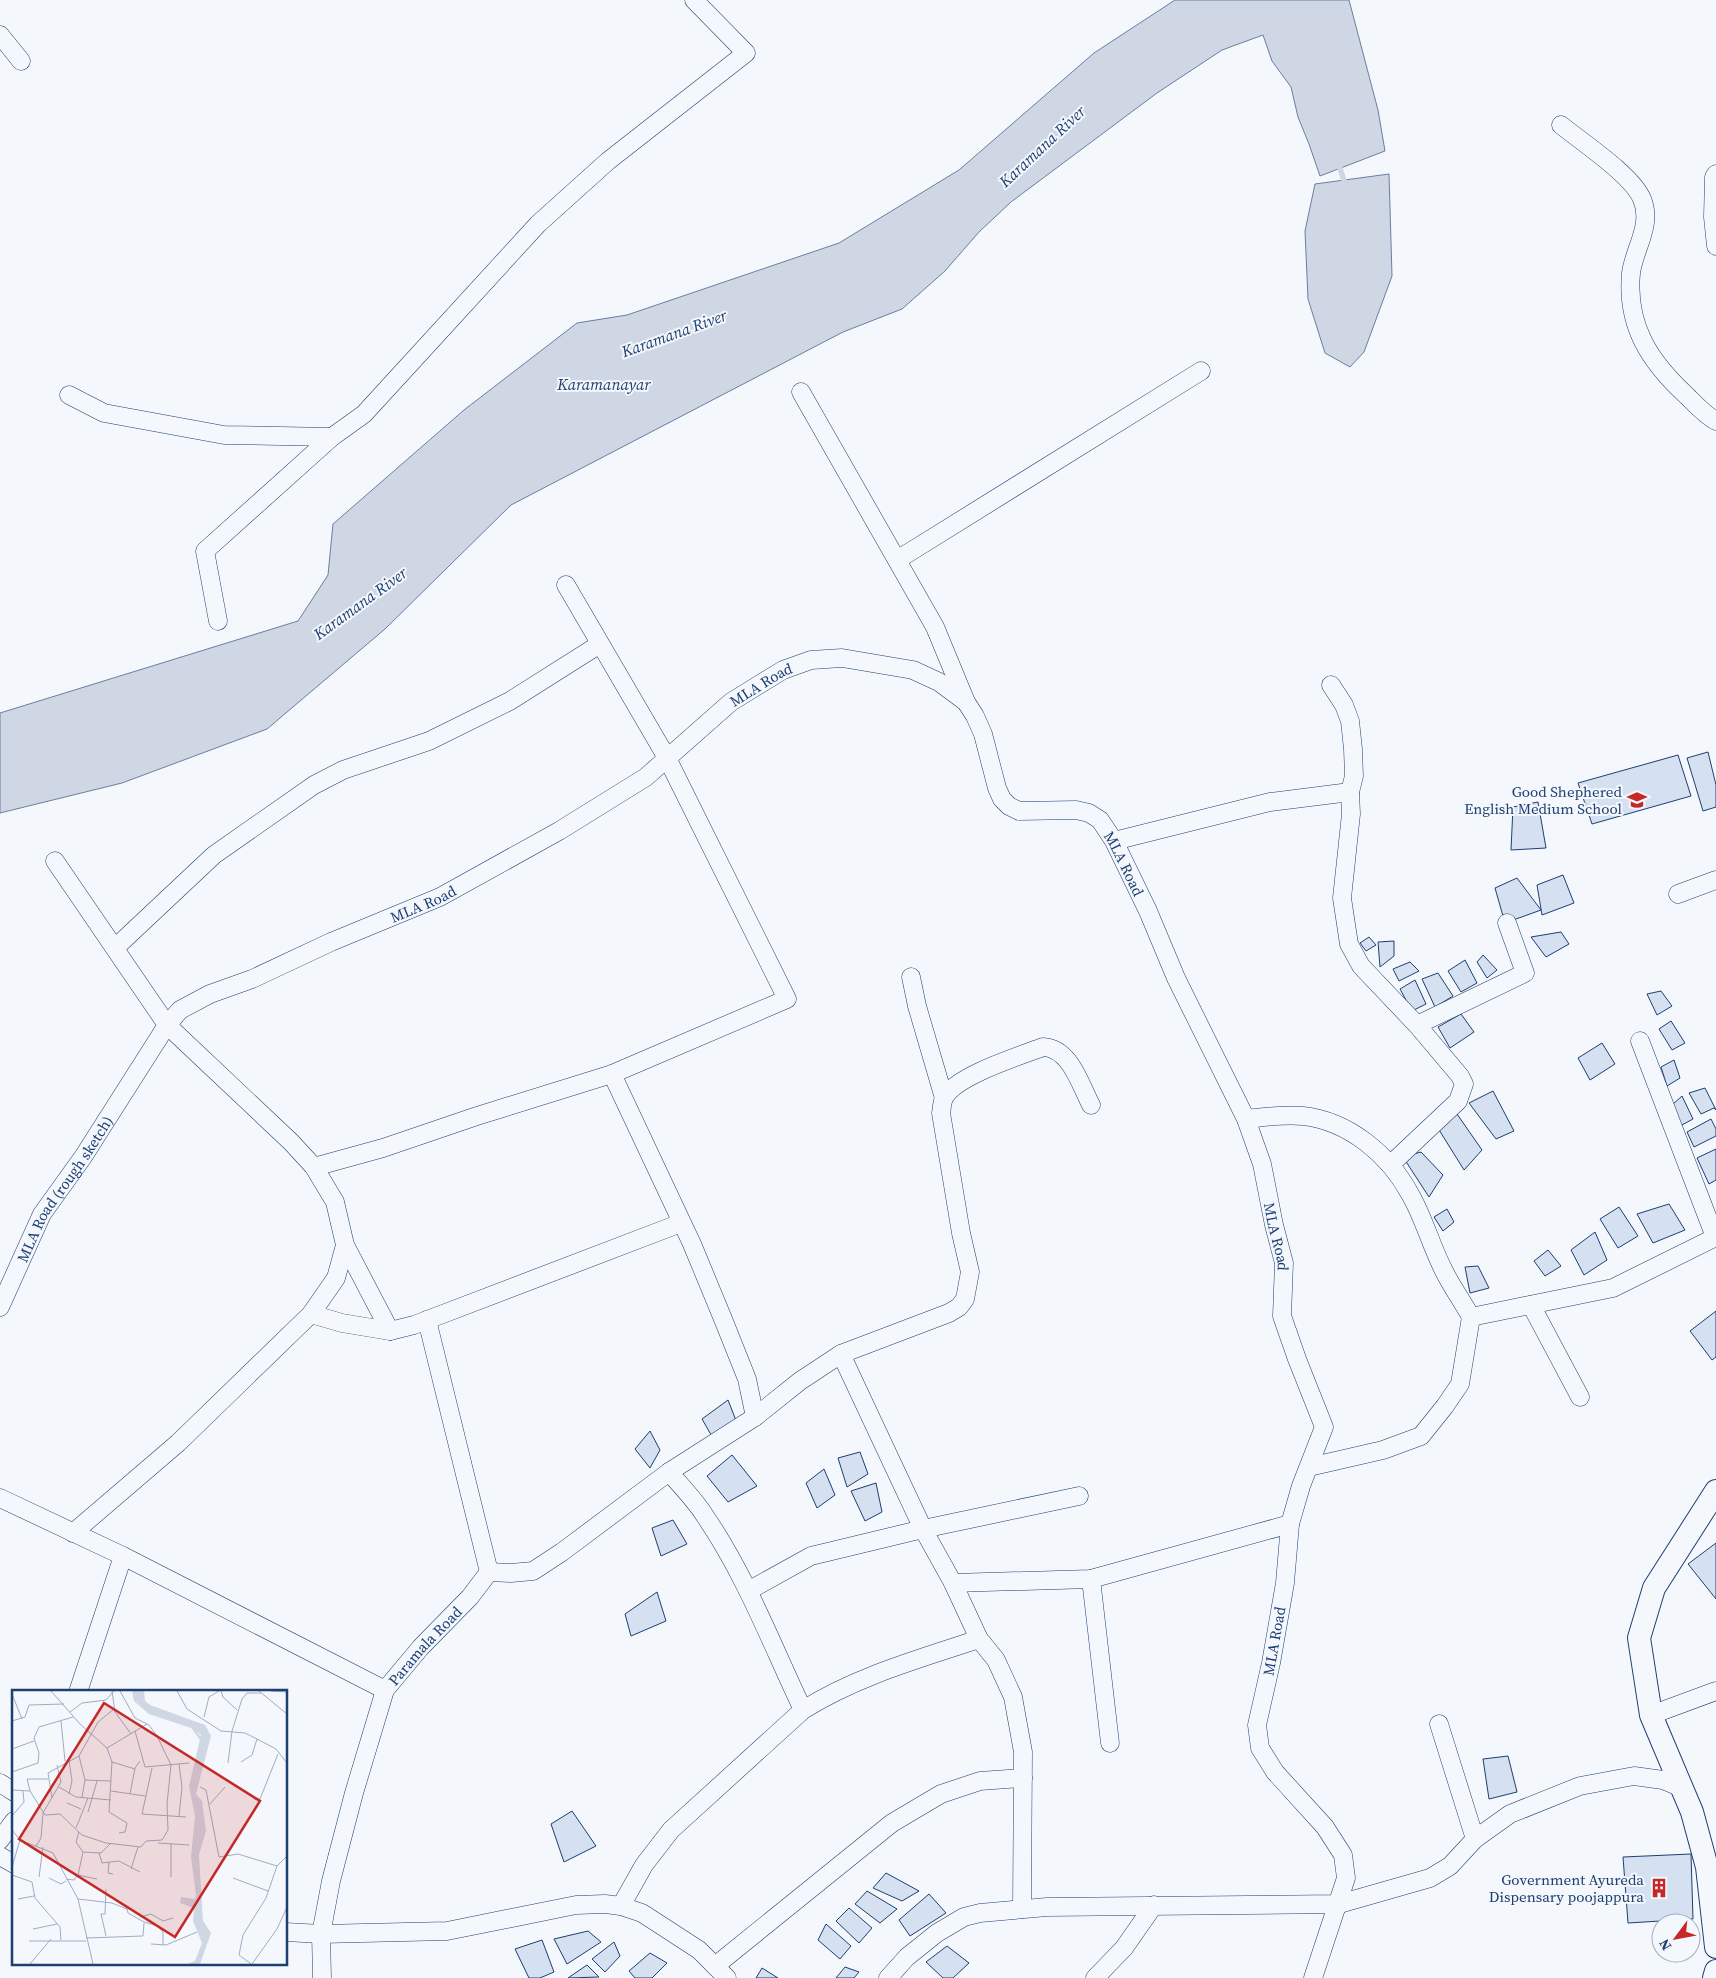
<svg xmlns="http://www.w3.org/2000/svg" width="1716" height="1978" viewBox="0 0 1716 1978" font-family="'Source Serif 4',serif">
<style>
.water{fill:#cfd7e4;stroke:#687fa3}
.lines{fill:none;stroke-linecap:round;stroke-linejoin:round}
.stream{stroke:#cfd7e4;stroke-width:5.5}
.building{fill:#d5e0f0;stroke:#1d3f73}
.minor-casing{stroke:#1d3f73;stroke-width:19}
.tertiary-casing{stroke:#1d3f73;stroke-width:24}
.minor{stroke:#f4f7fb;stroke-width:18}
.tertiary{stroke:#f4f7fb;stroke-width:22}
.labels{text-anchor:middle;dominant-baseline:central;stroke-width:4;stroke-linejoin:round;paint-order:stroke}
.street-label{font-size:15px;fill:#1d3f73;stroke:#f4f7fb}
.poi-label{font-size:15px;fill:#1d3f73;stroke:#f4f7fb;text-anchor:end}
.water-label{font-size:16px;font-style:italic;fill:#1d3f73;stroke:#f4f7fb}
.inset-river{fill:none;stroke:#cfd7e4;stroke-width:2.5}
.inset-road{fill:none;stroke:#9eadc5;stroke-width:1}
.view{fill:#c62828;fill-opacity:0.15;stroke:#c62828;stroke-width:2.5}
.inset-edge{fill:none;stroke:#1d3f73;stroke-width:2.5}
</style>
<rect width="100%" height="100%" fill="#f4f7fb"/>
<g class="water">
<path d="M1175 0H1349L1378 110 1385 151 1320 176 1309 144 1298 117 1291 87 1272 61 1263 35 1222 50 1157 93 1011 202 979 232 945 271 902 309 843 332 511 505 385 629 267 729 122 783 0 813V713L298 621 328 575 333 524 464 410 577 323 627 315 839 243 959 170 1094 53Z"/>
<path d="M1389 174 1392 276 1364 352 1350 367 1325 353 1308 299 1305 231 1315 184Z"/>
</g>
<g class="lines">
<path class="stream" d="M1338 162 1346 187"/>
</g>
<g class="building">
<path d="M1708 752 1716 785V807L1703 811 1687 758Z"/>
<path d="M1678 755 1691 796 1592 824 1578 783Z"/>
<path d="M1538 802 1546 848 1511 850 1513 807Z"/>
<path d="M1563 875 1574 903 1542 915 1537 885Z"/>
<path d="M1517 878 1541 910 1505 923 1495 888Z"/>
<path d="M1561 932 1569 944 1546 957 1531 937Z"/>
<path d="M1369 937 1376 945 1366 951 1360 943Z"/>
<path d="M1394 941V956L1380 967 1378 942Z"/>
<path d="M1483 955 1497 970 1487 978 1477 962Z"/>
<path d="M1465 960 1477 983 1461 992 1448 971Z"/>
<path d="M1410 962 1419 971 1399 981 1393 969Z"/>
<path d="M1438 973 1453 996 1435 1007 1422 979Z"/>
<path d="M1415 980 1426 1004 1412 1011 1400 989Z"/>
<path d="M1661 991 1672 1006 1657 1015 1647 994Z"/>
<path d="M1461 1014 1474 1032 1450 1048 1438 1027Z"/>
<path d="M1671 1021 1685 1043 1672 1050 1659 1029Z"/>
<path d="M1602 1043 1615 1064 1590 1080 1578 1058Z"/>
<path d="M1674 1060 1680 1078 1667 1086 1661 1067Z"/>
<path d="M1705 1088 1716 1110 1714 1108 1701 1114 1689 1093Z"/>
<path d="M1493 1091 1514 1131 1496 1139 1469 1103Z"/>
<path d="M1682 1096 1693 1119 1680 1126 1671 1106Z"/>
<path d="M1457 1114 1482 1150 1464 1170 1436 1125Z"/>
<path d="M1711 1119 1716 1129V1136L1694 1147 1687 1132Z"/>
<path d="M1716 1149V1180L1709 1184 1697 1158Z"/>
<path d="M1421 1152 1443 1175 1429 1197 1403 1157Z"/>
<path d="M1669 1204 1685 1230 1653 1243 1637 1214Z"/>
<path d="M1619 1207 1638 1236 1618 1248 1600 1219Z"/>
<path d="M1447 1209 1454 1222 1443 1231 1434 1217Z"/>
<path d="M1595 1232 1607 1260 1584 1275 1571 1250Z"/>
<path d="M1548 1250 1561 1266 1545 1276 1534 1261Z"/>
<path d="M1478 1266 1489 1288 1470 1293 1465 1267Z"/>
<path d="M1716 1311V1357L1712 1360 1690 1331Z"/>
<path d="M728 1400 737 1423 714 1440 702 1419Z"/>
<path d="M650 1431 660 1450 650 1468 635 1449Z"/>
<path d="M860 1452 868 1474 847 1487 838 1458Z"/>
<path d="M732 1455 757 1486 728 1502 707 1476Z"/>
<path d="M824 1469 835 1495 817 1508 806 1483Z"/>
<path d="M876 1483 882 1512 865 1521 851 1491Z"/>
<path d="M673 1520 687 1544 661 1556 652 1528Z"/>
<path d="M1716 1543V1599L1688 1564Z"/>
<path d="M657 1592 666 1621 631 1636 625 1614Z"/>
<path d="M1508 1756 1517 1792 1489 1799 1483 1759Z"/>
<path d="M572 1811 596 1846 564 1862 551 1824Z"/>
<path d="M1691 1854 1693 1919 1628 1923 1623 1857Z"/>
<path d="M886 1873 919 1891 902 1901 873 1888Z"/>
<path d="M867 1891 897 1909 880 1923 855 1904Z"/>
<path d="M929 1894 946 1913 910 1936 899 1920Z"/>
<path d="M849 1908 872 1928 859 1943 836 1921Z"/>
<path d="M826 1924 851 1946 840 1959 818 1940Z"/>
<path d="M588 1931 601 1942 567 1964 554 1939Z"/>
<path d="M542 1940 554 1972 540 1978H529L515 1949Z"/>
<path d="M614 1942 620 1956 605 1972 592 1959Z"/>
<path d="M947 1946 969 1963 953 1978H943L926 1962Z"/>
<path d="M650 1953 667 1963 652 1978H635L629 1971Z"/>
<path d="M587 1965 599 1977 568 1978Z"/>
<path d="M845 1967 859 1972 854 1978H836Z"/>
<path d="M762 1968 778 1978H756Z"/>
</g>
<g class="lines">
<defs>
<g id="minor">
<path d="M0 35 21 61"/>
<path d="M1561 125C1583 143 1632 175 1642 199 1653 225 1634 249 1631 273 1626 326 1650 362 1687 396 1696 405 1705 415 1716 421"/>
<path d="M1716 174 1714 177 1713 217 1716 246"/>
<path d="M801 392 935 627 966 702"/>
<path d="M69 395 104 413 224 435 332 437"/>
<path d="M897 560 1201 371"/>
<path d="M218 621 205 551 332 437 364 414 538 224 608 161 746 53 694 0"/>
<path d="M1331 685 1344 705 1350 721 1353 749 1354 776 1350 792 1351 814 1342 898 1349 944 1361 966 1417 1025 1460 1076 1464 1084 1458 1101 1390 1165"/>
<path d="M1114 841 1270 802 1350 792"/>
<path d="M55 861 167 1025 291 1142 314 1167 335 1202 345 1245 336 1278 311 1314 178 1443 73 1533"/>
<path d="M1678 894 1716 880"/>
<path d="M115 948 214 855 314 785 343 770 429 741 510 701 600 644"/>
<path d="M911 977 917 1006 944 1098"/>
<path d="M1417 1025 1525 973 1507 923"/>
<path d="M1640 1041 1715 1237"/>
<path d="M612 1074 692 1244 723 1319 747 1379 755 1417"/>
<path d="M1246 1119C1265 1117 1284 1114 1303 1116 1349 1121 1389 1155 1410 1194 1424 1218 1431 1246 1444 1271 1452 1287 1462 1301 1471 1317L1613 1288 1716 1237"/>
<path d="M314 1167 383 1148 477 1116 612 1074 787 999 667 758 566 585"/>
<path d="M345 1245 390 1331"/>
<path d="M1531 1305 1580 1397"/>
<path id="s1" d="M0 1307 42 1214 83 1157 167 1025 180 1010 210 994 252 979 331 942 440 897 559 831 646 777 731 702 783 670 811 660 842 658 913 670 939 682 966 702 975 716 983 734 997 788 1002 799 1009 806 1019 811 1076 810 1089 813 1100 820 1114 841 1148 911 1176 978 1246 1119 1262 1164 1274 1225 1284 1263 1282 1316 1297 1359 1324 1427 1301 1486 1290 1524 1285 1583 1271 1663 1257 1725 1260 1748 1275 1772 1325 1827 1343 1855 1346 1878 1313 1978"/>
<path d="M311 1314 342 1323 390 1331 414 1325 681 1223"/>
<path d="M841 1354 923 1529 953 1583 979 1639 996 1660 1013 1697 1023 1752 1022 1909"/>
<path d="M1309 1467 1383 1450 1421 1436 1445 1406 1460 1384 1471 1317"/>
<path d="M669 1472C681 1486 695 1500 705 1516 746 1576 772 1645 803 1710"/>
<path d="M0 1498 123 1556 385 1690"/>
<path d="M489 1572 511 1573 533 1571 562 1552 669 1472 755 1417 800 1381 841 1354 949 1313 959 1307 965 1299 970 1272 961 1233 941 1113C942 1108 942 1102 944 1098 955 1076 1019 1056 1043 1047 1070 1048 1080 1084 1091 1105"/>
<path d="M1091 1579 1110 1743"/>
<path d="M953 1583 1091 1579 1290 1524"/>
<path d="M748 1591 811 1556 923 1529 1079 1496"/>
<path d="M78 1692 123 1556"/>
<path d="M1651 1715 1716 1691"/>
<path d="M1439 1724 1475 1839"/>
<path d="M0 1783 14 1792"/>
<path d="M0 1840 14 1821"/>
<path d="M0 1856 14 1864"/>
<path d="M621 1906 644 1865 671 1830 803 1710C857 1676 919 1659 979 1639"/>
<path d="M286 1932 321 1934 447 1931 576 1905 605 1904 621 1906 642 1913 699 1950 727 1978"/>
<path d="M715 1966 892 1823 941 1794 980 1781 1023 1778"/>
<path id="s2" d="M322 1978 321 1934 331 1881 354 1793 385 1690 421 1647 470 1597 489 1572 427 1320"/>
<path d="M888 1978 907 1957 937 1933 964 1917 980 1913 1047 1907 1339 1904 1430 1878 1450 1866 1475 1839 1510 1814 1580 1786 1634 1776 1663 1780 1682 1788"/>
<path d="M1095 1978 1124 1948 1154 1905"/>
</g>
<g id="tertiary">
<path d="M1716 1491 1654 1588 1639 1638 1651 1715 1692 1812 1707 1867 1716 1947"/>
<path d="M1714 1978 1716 1971"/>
</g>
</defs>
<use href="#minor" class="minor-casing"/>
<use href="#tertiary" class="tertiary-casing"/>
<use href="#minor" class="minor"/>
<use href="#tertiary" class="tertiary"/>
</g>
<defs>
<symbol id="school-bare" viewBox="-9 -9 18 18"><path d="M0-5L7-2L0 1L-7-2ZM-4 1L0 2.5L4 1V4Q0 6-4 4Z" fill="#c62828" stroke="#f4f7fb" stroke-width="2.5" paint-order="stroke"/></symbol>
<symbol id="building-bare" viewBox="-9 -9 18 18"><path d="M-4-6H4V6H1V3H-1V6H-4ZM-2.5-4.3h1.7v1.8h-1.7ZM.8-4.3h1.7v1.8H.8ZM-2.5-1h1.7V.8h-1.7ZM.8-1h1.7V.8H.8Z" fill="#c62828" stroke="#f4f7fb" stroke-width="2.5" paint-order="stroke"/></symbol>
</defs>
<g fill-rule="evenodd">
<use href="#school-bare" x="1623" y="786" width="28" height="28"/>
<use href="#building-bare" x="1645" y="1874" width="28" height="28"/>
</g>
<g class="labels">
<g class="street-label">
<text stroke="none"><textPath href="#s1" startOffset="1019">MLA Road</textPath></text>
<text stroke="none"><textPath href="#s1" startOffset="1499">MLA Road</textPath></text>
<text stroke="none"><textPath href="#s1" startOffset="614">MLA Road</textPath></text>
<text stroke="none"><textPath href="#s1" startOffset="135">MLA Road (rough sketch)</textPath></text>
<text stroke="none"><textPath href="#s1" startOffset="1904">MLA Road</textPath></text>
<text transform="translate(1274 1641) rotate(-80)">MLA Road</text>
<text stroke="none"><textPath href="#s2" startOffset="356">Paramala Road</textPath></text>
</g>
<g class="poi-label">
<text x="1622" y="791">Good Shephered<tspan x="1622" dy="17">English Medium School</tspan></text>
<text x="1644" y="1879">Government Ayureda<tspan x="1644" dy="17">Dispensary poojappura</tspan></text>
</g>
<g class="water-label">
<text transform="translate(1042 146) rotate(-43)">Karamana River</text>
<text transform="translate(674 333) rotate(-20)">Karamana River</text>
<text x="604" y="384">Karamanayar</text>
<text transform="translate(360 603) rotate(-36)">Karamana River</text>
</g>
</g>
<g transform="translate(12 1690)">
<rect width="275" height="275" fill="#f4f7fb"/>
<path d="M120 1H132L133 11 138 15 193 35 199 46 184 104 190 111 194 141 187 165 191 231 199 243 188 274H176L183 271 190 253 181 231 182 218 168 213 169 207 183 209 184 205 179 167 183 126 177 96 189 45 182 39 137 24 122 11Z" fill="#cfd7e4"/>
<path class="inset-river" d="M180 37 191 52"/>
<path class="inset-road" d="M39 1 68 34 95 58 100 72 123 79M100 1 103 22 119 44M165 1 175 19 209 41 233 43 245 49 264 59 275 73M209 1 211 7 225 20M247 1 275 24M259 1 275 2M0 4 10 29M58 22 70 13 94 10 102 1M192 27 197 7 207 1M0 31 13 27 17 15 52 14M49 31 53 71M123 41 133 77 177 73M95 58 135 34M0 59 22 51M67 66 73 90 70 107M100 72 97 122 115 133 113 142 107 143M229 72 240 65 245 49M216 73 220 41 230 9 235 3H249M140 78 130 124 174 127M0 82 26 73 27 63 22 48 27 37 61 27M73 90 99 91M47 97 64 107 99 110M188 97 194 100 207 167 226 164 265 176M0 100 18 101 33 125 48 124 70 145 94 153 129 157 134 151 150 150 156 140 155 114 159 75 145 46 137 35 123 28 108 1M18 101 15 89H36M99 101 133 106M57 104 60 91 57 70M118 104 123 78 128 71M40 108 36 83 67 66 86 32 102 19M242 109H248L266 64M55 113 69 119M198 114 213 97M76 122 85 91M0 126 12 112 11 101M167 126 170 97 167 74M64 138 76 108M0 140 8 150 41 163 66 209 81 274M67 142 64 152 71 162M146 153 177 155M159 154V187M24 156 29 148 31 123 49 92 45 75M87 163 90 173 107 171 128 182M97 172 96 183 101 184M0 177 8 150M119 179 126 157M0 185 20 192 23 208 48 237 49 250M66 185 85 189M27 187 31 157M37 188 49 194 54 191M221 188 256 201M54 189 62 190 66 185 71 162 89 163 98 154M94 199 93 224H89L94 246M6 209 22 206M66 209 100 213 115 219 116 223 132 232 146 236 151 242V255M128 227 139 224 151 231 161 228M21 239 45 234M74 248 131 246 132 233M17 251H74M139 254 154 255 185 242M18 274 39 249M239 274 227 265 231 245 254 208 265 176 275 166M240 274 265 239 275 217"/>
<path class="view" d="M92 13 248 111 163 247 7 149Z"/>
<rect width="275" height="275" class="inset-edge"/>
</g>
<g transform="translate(1676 1938) rotate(238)"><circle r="24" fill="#f4f7fb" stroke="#9eadc5"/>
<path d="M0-4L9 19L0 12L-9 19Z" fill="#c62828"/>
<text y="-8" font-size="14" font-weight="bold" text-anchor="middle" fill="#1d3f73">N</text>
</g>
</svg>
